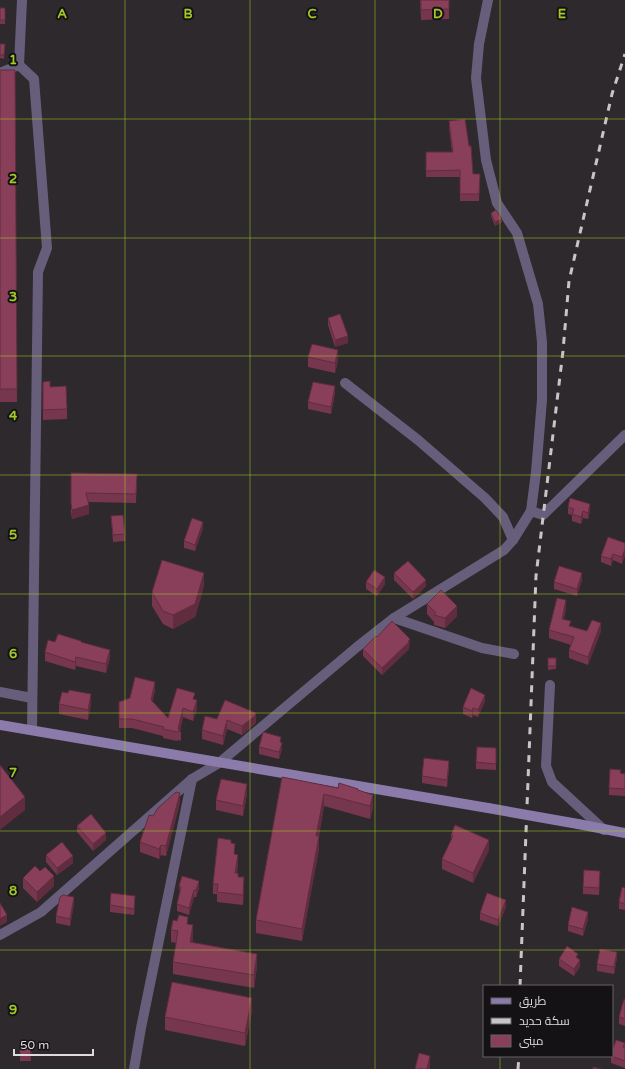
<svg xmlns="http://www.w3.org/2000/svg" width="625" height="1069" viewBox="0 0 625 1069" font-family="'Varela Round',Cairo,sans-serif">
<style>
.lines{fill:none;stroke-linecap:round;stroke-linejoin:round}
.street{stroke:#675e7c;stroke-width:10}
.secondary{stroke:#8a7baa;stroke-width:10}
.rail{stroke:#c8c5c8;stroke-width:3;stroke-dasharray:7 7;stroke-linecap:butt}
.secondary-bridge{stroke:#8a7baa;stroke-width:10}
.wall{fill:#76364d}
.shaded-wall{fill:#602c3e}
.building{fill:#893f59;stroke:#602c3e}
.grid{fill:none;stroke:#a3c926;stroke-width:1;stroke-opacity:0.55}
.grid-label{font-size:13px;text-anchor:middle;font-weight:bold;fill:#a3c926;stroke:#141214;stroke-width:4;stroke-linejoin:round;paint-order:stroke}
</style>
<rect width="100%" height="100%" fill="#2d292d"/>
<g class="lines">
<g class="street">
<path d="M488 0 479 44 476 78 486 160 497 203 517 233 538 304 542 342V400L536 472 531 511"/>
<path d="M19 65 34 79 47 248 38 272 32 730"/>
<path d="M0 73 19 65 22 0"/>
<path d="M345 383 418 440 485 498 503 517 513 540"/>
<path d="M394 618 482 648 514 654"/>
<path d="M550 685 546 766 552 782 604 830"/>
<path d="M0 692 32 698"/>
<path d="M0 935 41 912 192 779 219 763 357 647 394 618 504 550 513 540 531 511 543 515 625 435"/>
<path d="M134 1069 141 1028 192 779"/>
</g>
<g class="secondary">
<path d="M0 725 488 808"/>
<path d="M578 824 625 833"/>
</g>
<g class="rail">
<path d="M520 986 536 576 563 351 569 281 612 94 625 54"/>
<path d="M518 1069 519 1056"/>
</g>
<path class="secondary-bridge" d="M488 808 578 824"/>
</g>
<g class="wall">
<path d="M420 0H449V19L421 20Z"/>
<rect x="0" y="8" width="5" height="16"/>
<path d="M0 44H5L4 59 0 58Z"/>
<path d="M0 70H15L17 402H0Z"/>
<path d="M449 121 473 174H480L479 201H460V177H426V152H452L449 128Z"/>
<path d="M491 213 502 222 495 226 491 216Z"/>
<path d="M328 318 348 343 335 347 328 325Z"/>
<path d="M308 357 338 360 335 373 308 367Z"/>
<path d="M43 382 50 387 67 409V419L43 420Z"/>
<path d="M335 393 331 414 308 409V402Z"/>
<path d="M71 473 137 474 136 503 88 502 89 514 72 519 71 512Z"/>
<path d="M568 507 590 511 588 519 583 518 581 524 572 521V515L568 514Z"/>
<path d="M111 516 125 534V541L113 542Z"/>
<path d="M203 528 195 551 184 548V541Z"/>
<path d="M625 543V555L622 564 613 560 611 566 601 562V556Z"/>
<path d="M394 573 426 586 413 599 394 580Z"/>
<path d="M582 580 577 596 554 589V582Z"/>
<path d="M366 582 385 584 377 596 366 589Z"/>
<path d="M204 586 195 617 173 629 163 624 152 606V592Z"/>
<path d="M427 604 457 616 445 628 434 625V622L427 614Z"/>
<path d="M566 608 564 619 571 626 587 631H601L588 665 569 658V650L571 645 549 638V630Z"/>
<path d="M377 637 410 645 409 646V649L382 675 363 656V649Z"/>
<path d="M55 642H81L110 658 106 673 76 666 75 670 45 661V652Z"/>
<path d="M548 658H556V669L548 670Z"/>
<path d="M155 691 152 702 168 718 195 699 197 709 193 721 183 717 180 731 181 732V741L178 740 177 741 163 738V736L132 728H119V702Z"/>
<path d="M485 701 478 717 473 715 472 718 463 714V707Z"/>
<path d="M59 704H91L88 720 59 714Z"/>
<path d="M217 719 256 722 255 724 242 735 227 729 223 745 202 739V730Z"/>
<path d="M259 747 282 749 279 759 259 754Z"/>
<path d="M496 755V770L476 769V762Z"/>
<path d="M449 768 447 787 422 783V776Z"/>
<path d="M621 773 625 774V796L609 795V788Z"/>
<path d="M282 777 338 788 358 790 373 808 370 819 324 806 319 836V849L302 941 256 933V920Z"/>
<path d="M247 794 243 816 216 810V800Z"/>
<path d="M180 803 166 856 161 855 159 859 140 852V842L153 816Z"/>
<path d="M77 826 106 840 93 851 77 832Z"/>
<path d="M451 835 489 850 473 883 442 869V859L451 840Z"/>
<path d="M231 843 238 865 237 873 244 887 243 905 217 902V894H213V884Z"/>
<path d="M46 855 73 863 57 875 46 862Z"/>
<path d="M40 871 54 886 37 902 23 888V878Z"/>
<path d="M600 877 599 895 583 894V887Z"/>
<path d="M179 886 199 888 196 897H194L189 915 177 911V904L180 893Z"/>
<path d="M625 888V910L619 909V902Z"/>
<path d="M135 903 134 915 110 912V905Z"/>
<path d="M74 904 70 926 56 923V916Z"/>
<path d="M506 907 498 926 480 920V913Z"/>
<path d="M588 919 583 936 568 931V925Z"/>
<path d="M188 924 193 938 192 943 257 966 254 988 173 974V962L176 943 171 942V930Z"/>
<path d="M617 958 614 974 597 971V964Z"/>
<path d="M559 959H578L580 967 574 976 559 966Z"/>
<path d="M625 1000V1026L619 1024V1017Z"/>
<path d="M252 1011 245 1046 165 1030V1017Z"/>
<path d="M30 1041 31 1061H20V1042Z"/>
<path d="M625 1043V1068L611 1063V1056Z"/>
</g>
<g class="shaded-wall">
<path d="M502 219V222L495 226V222Z"/>
<path d="M348 336V343L335 347V340Z"/>
<path d="M338 350V360L335 373V363Z"/>
<path d="M335 386V393L331 414V407Z"/>
<path d="M590 504V511L588 519V513Z"/>
<path d="M89 505V514L72 519V510Z"/>
<path d="M583 511V518L581 524V517Z"/>
<path d="M203 522V528L195 551V545Z"/>
<path d="M625 549V555L622 564V557Z"/>
<path d="M613 554V560L611 566V559Z"/>
<path d="M204 573V586L195 617 173 629V615Z"/>
<path d="M582 573V580L577 596V589Z"/>
<path d="M385 577V584L377 596V589Z"/>
<path d="M426 580V586L413 599V592Z"/>
<path d="M566 600V608L562 627V619Z"/>
<path d="M457 606V616L445 628V618Z"/>
<path d="M601 623V631L588 665V657Z"/>
<path d="M410 639 409 649 382 675V668Z"/>
<path d="M110 650V658L106 673V664Z"/>
<path d="M76 657V666L75 670V662Z"/>
<path d="M155 682V691L151 709V700Z"/>
<path d="M91 694V704L88 720V710Z"/>
<path d="M485 695V701L478 717V710Z"/>
<path d="M197 700V709L193 721V712Z"/>
<path d="M183 708V717L180 732 178 729Z"/>
<path d="M473 708V715L472 718V711Z"/>
<path d="M256 713V722L255 724 242 735V726Z"/>
<path d="M227 720V729L223 745V736Z"/>
<path d="M282 743V749L279 759V752Z"/>
<path d="M449 761V768L447 787V780Z"/>
<path d="M247 784V794L243 816V806Z"/>
<path d="M180 793V803L166 856V846Z"/>
<path d="M324 794V806L316 849V836Z"/>
<path d="M373 795V808L370 819V806Z"/>
<path d="M25 797V810L0 830V817Z"/>
<path d="M106 833V840L93 851V844Z"/>
<path d="M319 836V849L302 941V929Z"/>
<path d="M489 840V850L473 883V873Z"/>
<path d="M161 845V855L159 859V849Z"/>
<path d="M238 855V865L235 883V873Z"/>
<path d="M73 856V863L57 875V868Z"/>
<path d="M54 876V886L37 902V892Z"/>
<path d="M244 877V887L243 905V895Z"/>
<path d="M199 881V888L196 897V890Z"/>
<path d="M194 890V897L189 915V908Z"/>
<path d="M135 896V903L134 915V909Z"/>
<path d="M74 897V904L70 926V919Z"/>
<path d="M506 900V907L498 926V920Z"/>
<path d="M588 912V919L583 936V929Z"/>
<path d="M7 915V922L0 926V919Z"/>
<path d="M193 925V938L190 955V942Z"/>
<path d="M617 952V958L614 974V967Z"/>
<path d="M257 954V966L254 988V975Z"/>
<path d="M580 960V967L574 976V969Z"/>
<path d="M252 998V1011L245 1046V1033Z"/>
<path d="M430 1056V1069H427Z"/>
</g>
<g class="building">
<path d="M421 0H449V9L421 10Z"/>
<rect x="0" y="8" width="5" height="12"/>
<path d="M0 44H5L4 55H0Z"/>
<path d="M0 70H15L17 389H0Z"/>
<path d="M465 119 469 146H471L473 174H480L479 194H460V170L426 171V152H453L449 121Z"/>
<path d="M496 210 502 219 495 222 491 213Z"/>
<path d="M340 314 348 336 335 340 328 318Z"/>
<path d="M312 344 338 350 335 363 308 357Z"/>
<path d="M50 381V387L66 386 67 409 43 410V382Z"/>
<path d="M313 382 335 386 331 407 308 402Z"/>
<path d="M71 473 137 474 136 494 86 493 89 505 72 510 71 503Z"/>
<path d="M570 498 590 504 588 513 583 511 581 517 572 514 574 509 568 507Z"/>
<path d="M123 515 125 534 113 535 111 516Z"/>
<path d="M192 518 203 522 195 545 184 541Z"/>
<path d="M608 537 625 543V549L622 557 613 554 611 559 601 556Z"/>
<path d="M162 560 204 573 195 604 173 615 163 611 152 592Z"/>
<path d="M408 561 426 580 413 592 394 573Z"/>
<path d="M559 566 582 573 577 589 554 582Z"/>
<path d="M374 570 385 577 377 589 366 582Z"/>
<path d="M441 590 457 606 445 618 434 615 436 613 427 604Z"/>
<path d="M557 598 566 600 562 619 571 621 569 626 587 631 592 620 601 623 588 657 569 650 574 637 549 630Z"/>
<path d="M392 621 410 639 408 641 409 642 382 668 363 649 376 636 377 637Z"/>
<path d="M58 634 81 641V642L110 650 106 664 76 657 75 662 45 652 48 640 55 642Z"/>
<rect x="548" y="658" width="8" height="8"/>
<path d="M135 677 155 682 151 700 168 718 177 688 195 693 193 699 197 700 193 712 183 708 178 729 181 732 178 731 177 732 163 729 164 727 132 719H119V702L130 698Z"/>
<path d="M471 688 485 695 478 710 473 708 472 711 463 707Z"/>
<path d="M69 690 91 694 88 710 59 704 62 692 68 693Z"/>
<path d="M225 700 256 713 255 716 242 726 227 720 223 736 202 730 205 716 217 719Z"/>
<path d="M263 732 281 737 280 742 282 743 279 752 259 747Z"/>
<path d="M477 747 496 748V764L476 762Z"/>
<path d="M424 758 449 761 447 780 422 776Z"/>
<path d="M0 765 25 797 0 817Z"/>
<path d="M610 769 621 770 620 773 625 774V789L609 788Z"/>
<path d="M282 777 338 788 339 783 358 789V790L373 795 370 806 324 794 316 836H319L302 929 256 920Z"/>
<path d="M221 779 247 784 243 806 216 800Z"/>
<path d="M176 792 180 793 166 846 161 845 159 849 140 842 149 815 153 816 158 808Z"/>
<path d="M91 814 106 833 93 844 77 826Z"/>
<path d="M455 825 489 840 473 873 442 859 453 836 451 835Z"/>
<path d="M218 838 231 840V843L235 844 234 854 238 855 235 873H238V877H244L243 895 217 892 218 884H213Z"/>
<path d="M62 842 73 856 57 868 46 855Z"/>
<path d="M35 866 40 871 45 867 54 876 37 892 23 878Z"/>
<path d="M584 870 600 871 599 888 583 887Z"/>
<path d="M182 876 199 881 196 890H194L189 908 177 904 181 887 179 886Z"/>
<path d="M622 887 625 888V904L619 902Z"/>
<path d="M111 893 135 896 134 909 110 905Z"/>
<path d="M487 893 506 900 498 920 480 913Z"/>
<path d="M63 895 74 897 70 919 56 916 60 897Z"/>
<path d="M0 903 7 915 0 919Z"/>
<path d="M572 907 588 912 583 929 568 925Z"/>
<path d="M179 915 188 917 187 924 193 925 190 942 257 954 254 975 173 962 178 931 171 930 173 920 177 921Z"/>
<path d="M567 946 578 954 576 957 580 960 574 969 559 959Z"/>
<path d="M600 949 617 952 614 967 597 964Z"/>
<path d="M172 982 252 998 245 1033 165 1017Z"/>
<path d="M624 999 625 1000V1019L619 1017Z"/>
<path d="M616 1040 625 1043 623 1047 625 1048V1061L611 1056H612V1052Z"/>
<path d="M30 1041 31 1054 20 1055V1042Z"/>
<path d="M419 1053 430 1056 427 1069H415Z"/>
<path d="M593 1067 601 1069H593Z"/>
</g>
<path class="grid" d="M125 0V1069M250 0V1069M375 0V1069M500 0V986M0 119H625M0 238H625M0 356H625M0 475H625M0 594H625M0 713H625M0 831H625M0 950H625M500 1056V1069"/>
<g class="grid-label">
<text x="62" y="18">A</text>
<text x="188" y="18">B</text>
<text x="312" y="18">C</text>
<text x="438" y="18">D</text>
<text x="562" y="18">E</text>
<text x="13" y="64">1</text>
<text x="13" y="183">2</text>
<text x="13" y="301">3</text>
<text x="13" y="420">4</text>
<text x="13" y="539">5</text>
<text x="13" y="658">6</text>
<text x="13" y="777">7</text>
<text x="13" y="895">8</text>
<text x="13" y="1014">9</text>
</g>
<rect x="483" y="985" width="130" height="72" fill="#141214" stroke="#656265"/>
<rect x="491" y="998" width="20" height="6" fill="#8a7baa" stroke="#656265"/>
<text x="519" y="1005" font-size="12" fill="#dedbde">طريق</text>
<rect x="491" y="1018" width="20" height="6" fill="#c8c5c8" stroke="#656265"/>
<text x="519" y="1025" font-size="12" fill="#dedbde">سكة حديد</text>
<rect x="491" y="1035" width="20" height="12" fill="#893f59" stroke="#656265"/>
<text x="519" y="1045" font-size="12" fill="#dedbde">مبنى</text>
<path d="M14 1049v6h79v-6" fill="none" stroke="#dedbde" stroke-width="2"/>
<text x="20" y="1049" font-size="12" fill="#dedbde" stroke="#141214" stroke-width="3" paint-order="stroke">50 m</text>
</svg>
